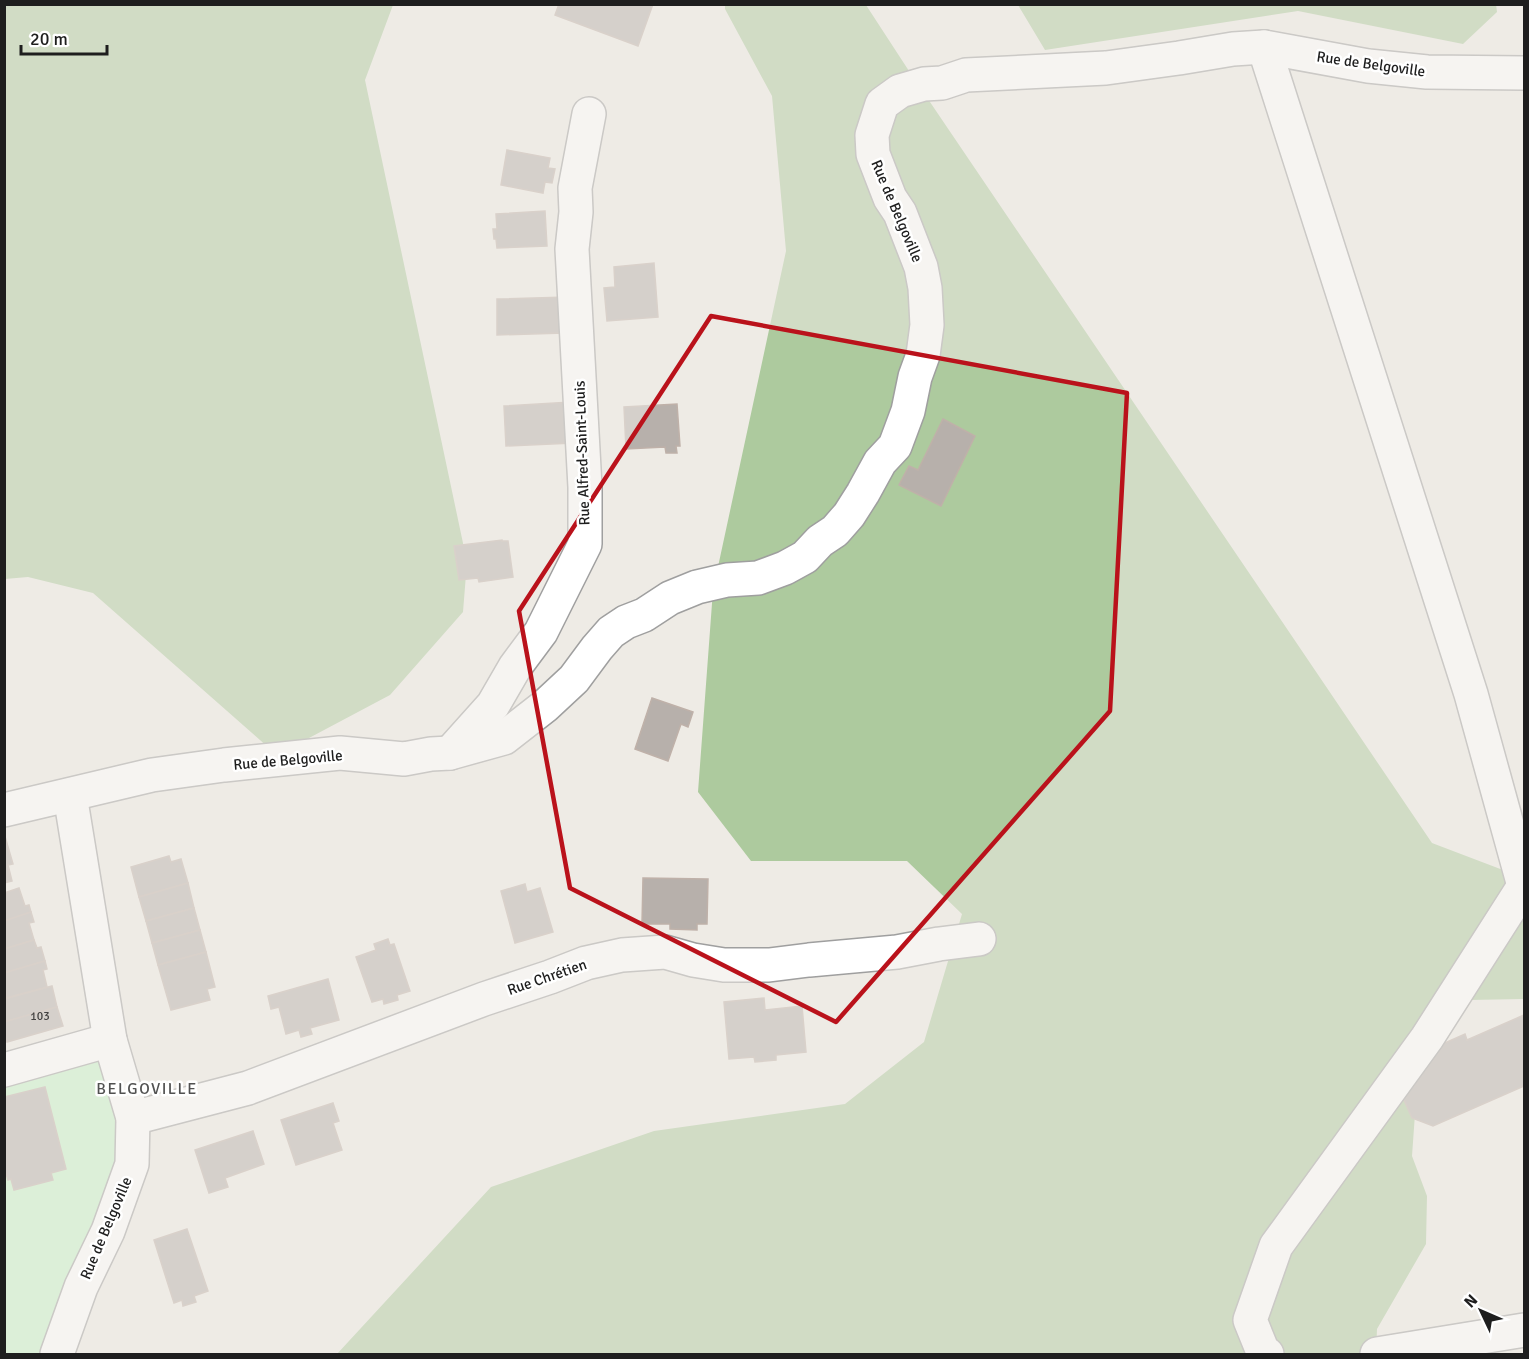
<svg xmlns="http://www.w3.org/2000/svg" width="1529" height="1359" viewBox="0 0 1529 1359" font-family="Signika,sans-serif">
<style>
.forest{fill:#adca9e}
.park{fill:#c6f4c8}
.building{fill:#b7b0ab;stroke:#bfb1a9;stroke-width:1.5}
.lines{fill:none;stroke-linecap:round;stroke-linejoin:round}
.minor-casing{stroke:#9f9f9f;stroke-width:36}
.minor{stroke:#fff;stroke-width:33}
.marked{fill:none;stroke:#ba121b;stroke-width:4.5;stroke-linejoin:round}
.labels{text-anchor:middle;dominant-baseline:central;stroke-width:5;stroke-linejoin:round;paint-order:stroke}
.number-label{font-size:12px;fill:#444241}
.street-label{font-size:15px;fill:#1e1e1e;stroke:#fff}
.neighbourhood-label{font-size:16px;letter-spacing:1.5px;fill:#515151;stroke:#fff}
</style>
<rect width="100%" height="100%" fill="#eeebe5"/>
<g class="forest">
<path d="M1496 4 1497 12 1463 44 1298 11 1045 50 1018 5Z"/>
<path d="M5 5H393L365 80 467 562 463 612 390 695 277 755 93 593 28 577 5 579Z"/>
<path d="M725 5H866L909 71 1432 843 1524 878V999L1469 1000 1418 1072 1412 1156 1427 1196 1426 1244 1377 1329 1376 1354H337L491 1187 654 1131 845 1104 924 1042 962 914 907 861H751L698 792 713 590 786 251 772 96 725 9Z"/>
</g>
<path class="park" d="M110 1040 133 1118 59 1354H5V1070Z"/>
<g class="building">
<path d="M559 4H653L638 46 555 15Z"/>
<path d="M507 150 550 158 548 168 555 169 552 183 545 182 543 193 501 185Z"/>
<path d="M545 211 547 246 497 248 496 239H494L493 229H497L496 214Z"/>
<path d="M654 263 658 317 607 321 604 288 615 287 614 267Z"/>
<path d="M567 297 564 333 497 335V299Z"/>
<path d="M571 402 573 443 506 446 504 406Z"/>
<path d="M677 404 680 446H676L677 453H666L665 447 626 449 624 407Z"/>
<path d="M943 419 975 436 941 506 899 485 909 466 918 470Z"/>
<path d="M502 540V541H508L513 577 479 582 478 578 459 580 454 546Z"/>
<path d="M652 698 693 712 688 727 681 724 668 761 635 749Z"/>
<path d="M4 833 13 864 8 865 12 881 4 883Z"/>
<path d="M169 856 171 862 181 859 188 883 139 897 131 867Z"/>
<path d="M643 878 708 879 707 924H697V930L670 929V924H642Z"/>
<path d="M188 883 194 908 146 921 139 897Z"/>
<path d="M525 884 527 892 540 888 553 932 515 943 501 891Z"/>
<path d="M19 888 25 906 29 905 31 912 4 921V893Z"/>
<path d="M194 908 200 930 152 943 146 921Z"/>
<path d="M31 912 34 922 29 923 34 940 4 949V921Z"/>
<path d="M200 930 206 952 158 965 152 943Z"/>
<path d="M388 939 390 945 394 944 410 991 397 995 398 1000 384 1004 383 999 372 1002 356 957 376 950 374 944Z"/>
<path d="M34 940 37 948 41 947 45 961 4 973V949Z"/>
<path d="M206 952 215 987 207 989 210 1000 171 1010 158 965Z"/>
<path d="M45 961 47 969 43 970 47 987 6 998 4 973Z"/>
<path d="M328 979 339 1020 310 1028 312 1034 301 1037 299 1030 286 1034 279 1007 271 1009 268 996Z"/>
<path d="M52 986 57 1007 4 1022V999Z"/>
<path d="M764 998 765 1010 802 1006 806 1052 776 1055V1060L755 1062 754 1057 729 1059 724 1002Z"/>
<path d="M57 1007 63 1026 7 1042 4 1033V1022Z"/>
<path d="M1524 1015V1086L1433 1126 1412 1118 1400 1091 1431 1049 1465 1034 1467 1040Z"/>
<path d="M45 1087 66 1169 51 1173 53 1180 14 1190 11 1179 8 1180 4 1167V1097Z"/>
<path d="M333 1103 339 1121 333 1123 342 1150 296 1165 281 1120Z"/>
<path d="M253 1131 264 1164 225 1178 228 1187 209 1193 195 1150Z"/>
<path d="M187 1229 208 1291 194 1296 196 1302 183 1306 182 1300 174 1303 154 1240Z"/>
</g>
<g class="lines">
<defs>
<g id="minor">
<path d="M1264 47 1471 694 1524 886"/>
<path d="M450 753 493 705 515 667 541 632 585 544V487L572 249 576 212 575 188 589 114"/>
<path d="M4 810 152 775 224 765 340 753 404 759 431 754 450 753 504 738 545 706 574 679 597 648 611 632 626 622 644 615 670 598 697 587 727 580 758 578 785 568 805 557 820 541 835 531 849 515 863 493 880 462 895 446 908 411 915 377 923 355 927 325 925 288 921 267 900 213 890 198 873 154 872 135 882 104 900 91 924 84 942 83 966 75 1106 68 1179 58 1233 49 1264 47 1368 66 1427 72 1524 73"/>
<path d="M4 1070 110 1040"/>
<path d="M133 1118 248 1088 484 999 550 977 586 963 622 955 665 952 693 960 724 965H769L809 960 897 952 939 944 979 939"/>
<path d="M57 1354 81 1287 108 1231 132 1164 133 1118 110 1040 70 795"/>
<path d="M1267 1354 1263 1352 1250 1320 1276 1246 1427 1038 1524 886"/>
<path d="M1377 1354 1524 1330"/>
</g>
</defs>
<use href="#minor" class="minor-casing"/>
<use href="#minor" class="minor"/>
</g>
<path d="M0 0H1529V1359H0ZM711 316 1127 393 1110 711 836 1022 570 888 519 611Z" fill="#eeebe5" fill-opacity=".55" fill-rule="evenodd"/>
<path class="marked" d="M711 316 1127 393 1110 711 836 1022 570 888 519 611Z"/>
<g class="labels">
<g class="number-label">
<text x="40" y="1016">103</text>
</g>
<g class="street-label">
<text transform="translate(1371 64) rotate(8)">Rue de Belgoville</text>
<text transform="translate(897 211) rotate(67)">Rue de Belgoville</text>
<text transform="translate(582 453) rotate(-92)">Rue Alfred-Saint-Louis</text>
<text transform="translate(288 760) rotate(-5)">Rue de Belgoville</text>
<text transform="translate(547 977) rotate(-19)">Rue Chrétien</text>
<text transform="translate(106 1228) rotate(-67)">Rue de Belgoville</text>
</g>
<g class="neighbourhood-label">
<text x="147" y="1089">BELGOVILLE</text>
</g>
</g>
<rect width="1529" height="1359" fill="none" stroke="#1e1e1e" stroke-width="12"/>
<g transform="translate(1481 1311) rotate(314)" stroke="#ffffff" stroke-width="4.5" paint-order="stroke">
<path d="M0-4.5L10 22L0 15L-10 22Z" fill="#1e1e1e"/>
<text y="-9" font-size="16" font-weight="bold" text-anchor="middle" fill="#1e1e1e">N</text>
</g>
<path d="M21 45v9h86v-9" fill="none" stroke="#1e1e1e" stroke-width="3"/>
<text x="30" y="45" font-size="18" fill="#1e1e1e" stroke="#ffffff" stroke-width="4.5" paint-order="stroke">20 m</text>
</svg>
